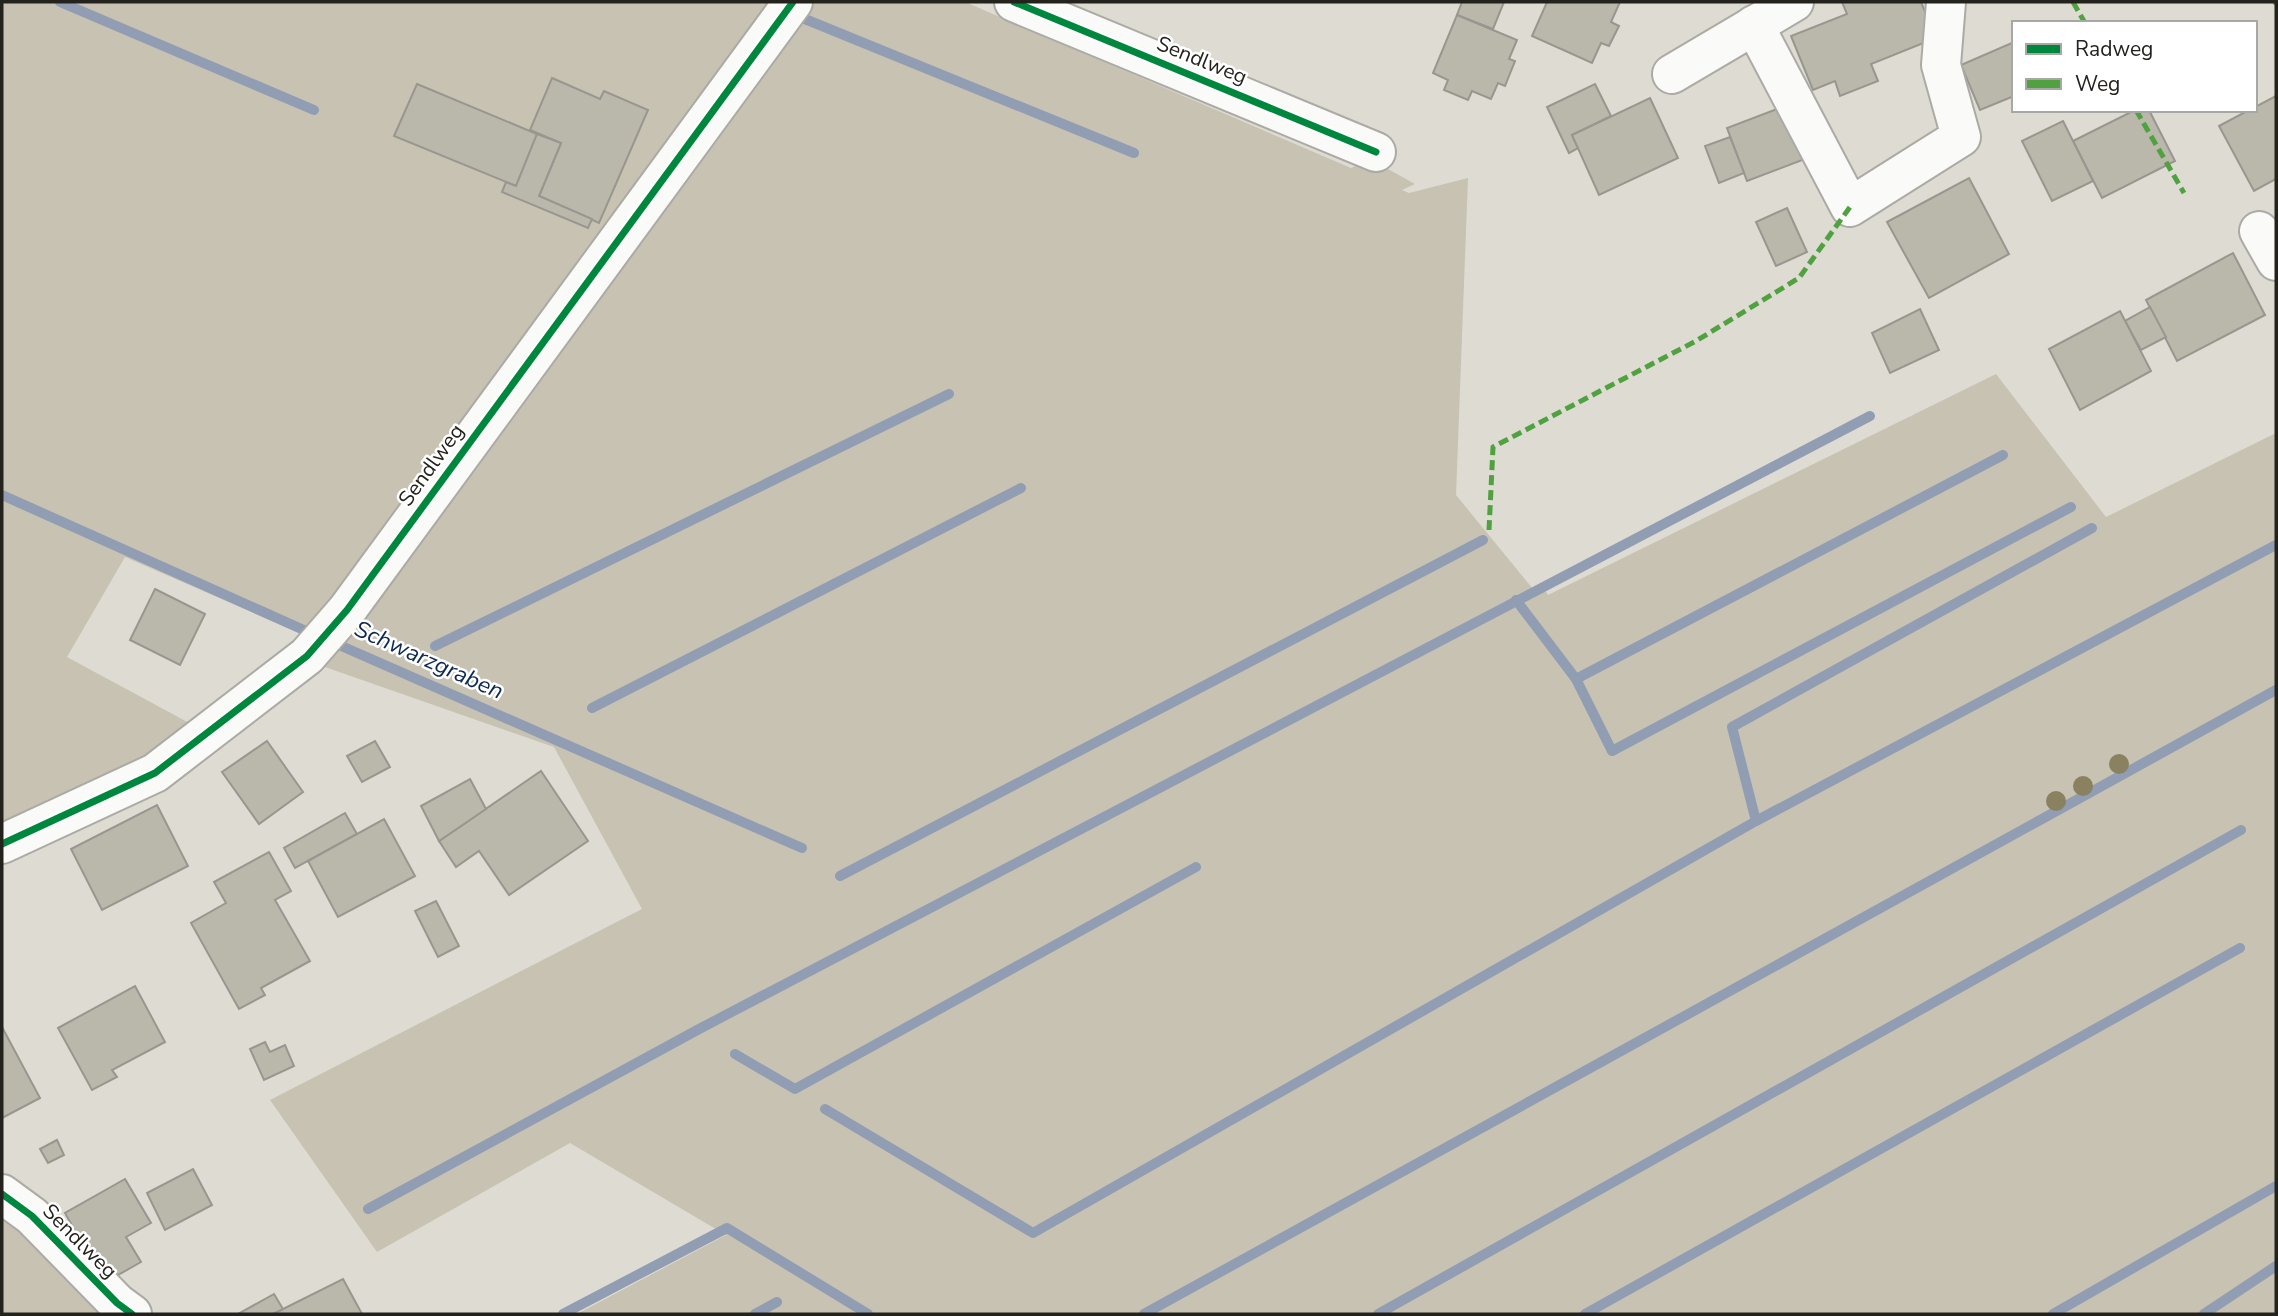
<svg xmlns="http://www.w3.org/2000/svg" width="2278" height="1316" viewBox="0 0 2278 1316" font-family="'Nunito Sans',sans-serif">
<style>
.green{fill:#c7c2b2}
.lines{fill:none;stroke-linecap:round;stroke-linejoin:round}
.stream{stroke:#909db2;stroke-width:10}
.building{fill:#bab7ab;stroke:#999690;stroke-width:2}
.minor-casing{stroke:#acaaa4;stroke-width:42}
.minor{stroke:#fafaf8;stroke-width:38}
.quiet{stroke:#50a241;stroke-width:5;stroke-dasharray:10 5;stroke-linecap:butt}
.cycleway-casing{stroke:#fff;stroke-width:11}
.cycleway{stroke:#00873e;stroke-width:7}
.tree{fill:#8a8161}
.labels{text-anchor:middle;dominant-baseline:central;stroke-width:5;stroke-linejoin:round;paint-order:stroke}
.street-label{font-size:21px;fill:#24221c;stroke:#fff}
.water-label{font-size:23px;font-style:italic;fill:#0c2954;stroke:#fff}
</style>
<rect width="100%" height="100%" fill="#dedbd3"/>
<g class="green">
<path d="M2 2H965L1351 168 1370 159 1415 184 1402 190 1409 193 1468 178 1456 495 1537 594 1545 590 1548 595 1996 374 2106 517 2276 433V1314H577L726 1235 570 1143 377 1252 270 1100 642 909 554 747 325 667 302 634 125 557 67 657 204 731 2 833Z"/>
<path d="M2 1181 145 1314H2Z"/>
</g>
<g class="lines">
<g class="stream">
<path d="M60 2 314 110"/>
<path d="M795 15 1134 153"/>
<path d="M2 495 315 635"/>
<path d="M1516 600 1576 679 2003 455"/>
<path d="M330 641 802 848"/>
<path d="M435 646 949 394"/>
<path d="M1576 679 1612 751 2071 507"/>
<path d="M592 708 1021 488"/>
<path d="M1756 821 1732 727 2092 528"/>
<path d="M840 876 1483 540"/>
<path d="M735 1054 795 1089 1196 867"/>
<path d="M825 1109 1033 1233 1756 821 2276 545"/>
<path d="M368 1209 701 1028 1870 416"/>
<path d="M563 1314 727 1228 868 1314"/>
<path d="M755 1314 777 1302"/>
<path d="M1144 1314 2276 690"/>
<path d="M1378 1314 2241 830"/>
<path d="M1585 1314 2240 948"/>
<path d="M2053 1314 2276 1186"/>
<path d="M2204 1314 2276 1266"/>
</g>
</g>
<g class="building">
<path d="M1462 2H1504L1493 29 1457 15Z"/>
<path d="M1547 2H1620L1611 22 1619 26 1609 46 1601 43 1592 63 1532 36Z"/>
<path d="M1842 2H1921L1936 38 1871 64 1878 81 1840 96 1835 81 1813 90 1791 36 1847 14Z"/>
<path d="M1457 15 1517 40 1509 59 1515 61 1505 86 1498 83 1491 99 1472 91 1468 100 1444 90 1448 80 1433 73Z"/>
<path d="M2014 42V96L1980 110 1961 65Z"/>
<path d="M552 78 600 99 604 91 648 110 599 223 539 196 561 143 530 130Z"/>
<path d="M417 84 537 134 516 186 394 136Z"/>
<path d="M1595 84 1611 116 1572 135 1578 148 1569 153 1547 107Z"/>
<path d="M2276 96V179L2254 191 2219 126 2249 110H2255V107Z"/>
<path d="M1650 98 1678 158 1599 195 1572 135Z"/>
<path d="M1785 106 1805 159 1747 181 1727 128Z"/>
<path d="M2135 110H2149L2175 161 2102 198 2073 141Z"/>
<path d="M2063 121 2093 181 2052 201 2022 141Z"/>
<path d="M537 134 561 143 539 196 592 219 588 228 502 192 506 182 516 186Z"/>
<path d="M1730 137 1744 173 1719 183 1705 146Z"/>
<path d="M1969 178 2009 254 1929 298 1887 222Z"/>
<path d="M1787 208 1807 252 1776 266 1756 222Z"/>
<path d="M2233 253 2265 315 2177 361 2146 300Z"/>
<path d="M2150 307 2166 337 2141 350 2125 321Z"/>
<path d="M1920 309 1939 350 1890 373 1872 333Z"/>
<path d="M2120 311 2151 371 2080 410 2049 349Z"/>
<path d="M155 589 205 614 180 665 130 640Z"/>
<path d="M267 741 303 792 259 824 222 772Z"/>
<path d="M375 741 390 767 362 782 347 756Z"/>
<path d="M541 771 588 841 509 895 479 851 456 867 439 841Z"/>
<path d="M470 779 486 809 439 841 421 806Z"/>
<path d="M157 805 188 866 102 910 71 849Z"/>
<path d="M345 813 357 834 295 868 284 848Z"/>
<path d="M384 819 415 876 338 917 308 861Z"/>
<path d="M269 852 291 891 275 900 310 961 261 988 265 995 239 1009 191 923 226 903 214 882Z"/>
<path d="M436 901 459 946 438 957 415 911Z"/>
<path d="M135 986 165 1042 112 1070 117 1077 92 1090 58 1028Z"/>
<path d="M2 1027 40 1098 2 1118Z"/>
<path d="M265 1042 270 1052 285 1045 294 1066 264 1080 250 1049Z"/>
<path d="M57 1140 64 1155 48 1163 40 1149Z"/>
<path d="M193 1169 212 1205 165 1230 147 1193Z"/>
<path d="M125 1179 151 1223 126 1237 141 1262 104 1283 65 1213Z"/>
<path d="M343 1279 362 1314H273Z"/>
<path d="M274 1294 283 1309 273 1314H238Z"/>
</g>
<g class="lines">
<defs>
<g id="minor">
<path d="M1014 2 1376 152"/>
<path d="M1754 25 1850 207 1961 137 1941 65 1946 2"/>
<path d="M1672 74 1794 2"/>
<path d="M2259 231 2276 261"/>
<path d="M2 844 155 773 307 656 347 610 793 2"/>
<path d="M2 1194 32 1216 117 1303 132 1314"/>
</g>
</defs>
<use href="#minor" class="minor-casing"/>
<use href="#minor" class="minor"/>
<g class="quiet">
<path d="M2073 2 2085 23"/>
<path d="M2274 2 2276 3"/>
<path d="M2136 110 2184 193"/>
<path d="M1489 530 1493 447 1696 341 1799 278 1850 207"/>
</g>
<defs>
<g id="cycleway">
<path d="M1014 2 1376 152"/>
<path d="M2 844 155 773 307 656 347 610 793 2"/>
<path d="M2 1194 32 1216 117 1303 132 1314"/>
</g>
</defs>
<use href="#cycleway" class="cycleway-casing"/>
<use href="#cycleway" class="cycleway"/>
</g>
<g class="tree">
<circle cx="2119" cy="764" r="10"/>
<circle cx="2083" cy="786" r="10"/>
<circle cx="2056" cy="801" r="10"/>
</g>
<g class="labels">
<g class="street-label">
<text transform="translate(1202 60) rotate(22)">Sendlweg</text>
<text transform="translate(431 465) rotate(-54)">Sendlweg</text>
<text transform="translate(80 1241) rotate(45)">Sendlweg</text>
</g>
<g class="water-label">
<text transform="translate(429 660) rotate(24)">Schwarzgraben</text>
</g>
</g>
<rect width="2278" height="1316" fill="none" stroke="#24221c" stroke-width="7"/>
<rect x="2012" y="21" width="245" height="91" fill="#ffffff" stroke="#a7a7a4" stroke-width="2"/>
<rect x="2026" y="44" width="35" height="10" fill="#00873e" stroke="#a7a7a4" stroke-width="2"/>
<text x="2075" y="56" font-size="21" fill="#24221c">Radweg</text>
<rect x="2026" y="79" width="35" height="10" fill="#50a241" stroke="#a7a7a4" stroke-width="2"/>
<text x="2075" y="91" font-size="21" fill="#24221c">Weg</text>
</svg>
